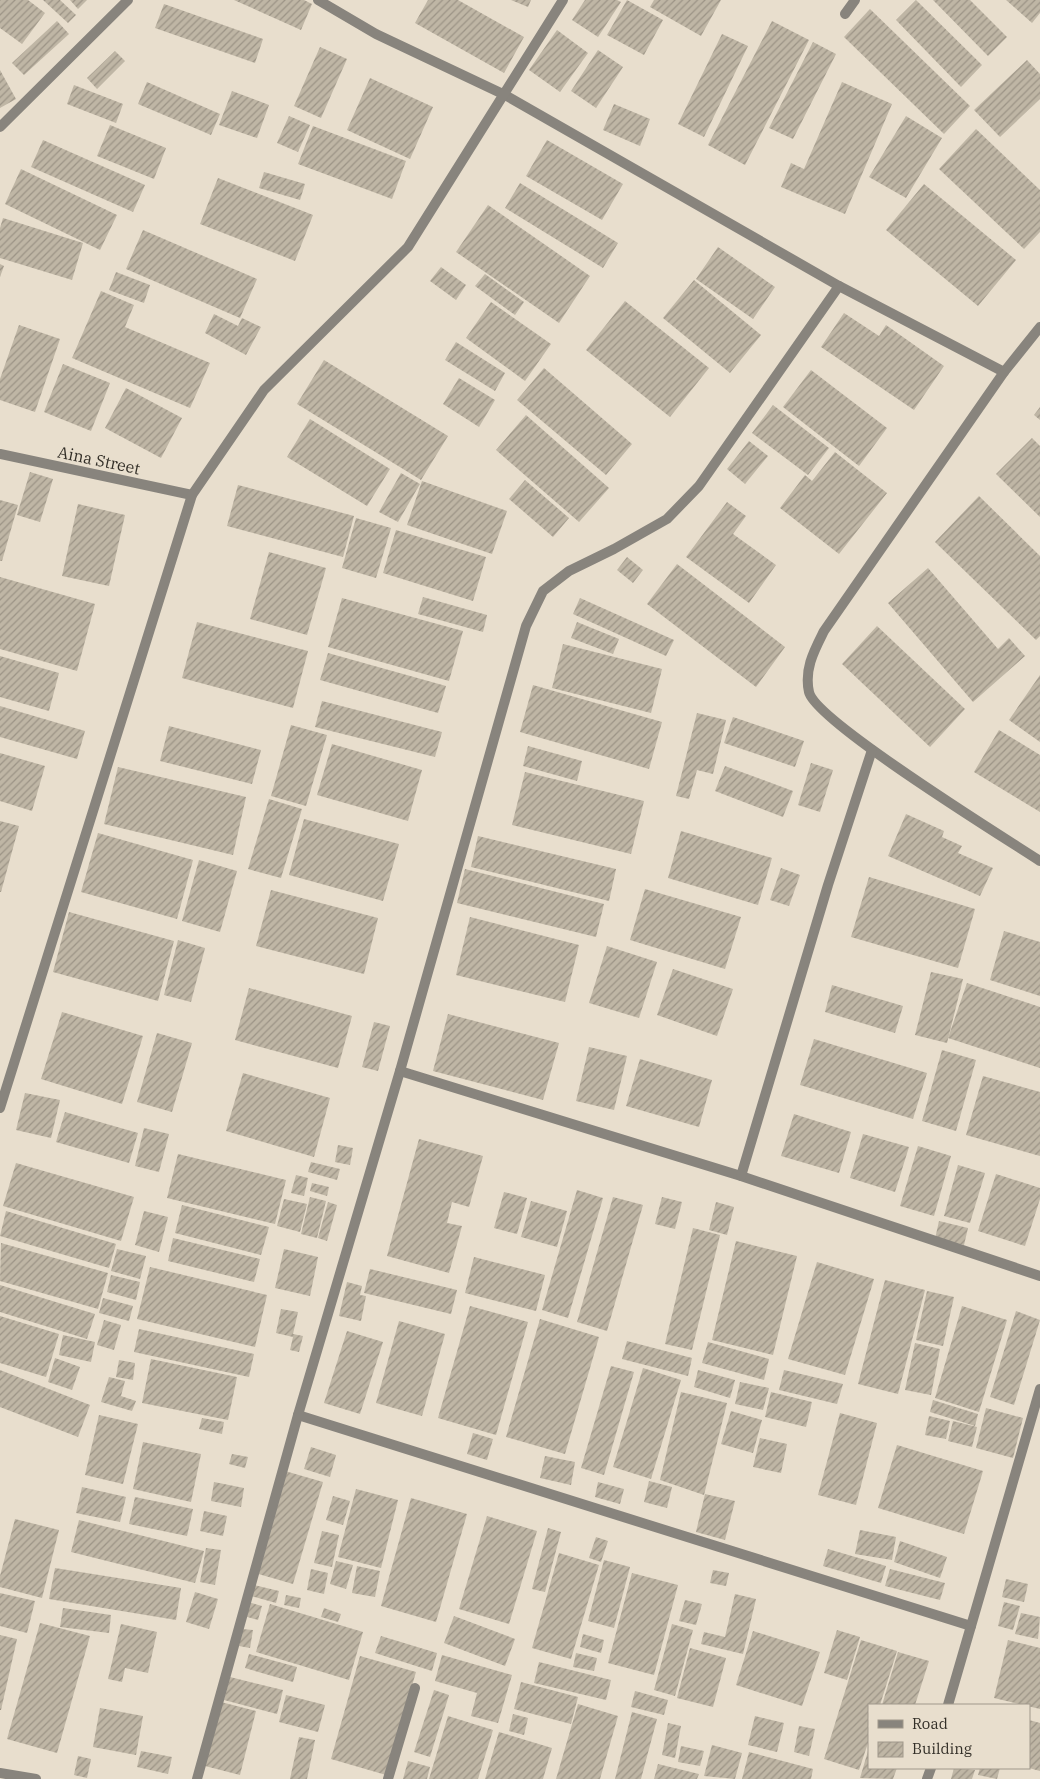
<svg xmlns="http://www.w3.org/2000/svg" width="1040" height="1779" viewBox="0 0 1040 1779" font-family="'IBM Plex Serif',serif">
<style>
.building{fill:url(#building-hatch)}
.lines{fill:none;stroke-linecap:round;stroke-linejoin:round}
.service{stroke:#88847d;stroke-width:10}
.minor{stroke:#88847d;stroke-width:10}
.tertiary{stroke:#88847d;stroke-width:10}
.labels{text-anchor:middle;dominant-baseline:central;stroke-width:4;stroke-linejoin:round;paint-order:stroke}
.street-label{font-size:16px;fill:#332f28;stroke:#e8decd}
</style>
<defs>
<pattern id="building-hatch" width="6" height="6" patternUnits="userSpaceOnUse" patternTransform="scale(1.25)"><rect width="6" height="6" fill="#bfb6a5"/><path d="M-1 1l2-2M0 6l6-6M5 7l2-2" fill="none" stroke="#9c9486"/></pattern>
</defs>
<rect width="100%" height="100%" fill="#e8decd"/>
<g class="building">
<path d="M0 0H28L45 13 22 44 0 28Z"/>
<path d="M43 0H60L76 15 68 23Z"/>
<path d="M70 0H87L78 9Z"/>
<path d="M234 0H304L312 4 301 30Z"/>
<path d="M428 0H458L524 37 504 73 415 23Z"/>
<path d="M511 0H531L528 7Z"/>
<path d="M585 0H617L621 2 598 37 572 20Z"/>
<path d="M627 0 663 20 644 55 607 35Z"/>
<path d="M654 0H721L701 36 650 7Z"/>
<path d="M916 0 982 65 961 87 896 20Z"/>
<path d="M933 0H970L1007 37 988 56Z"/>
<path d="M1006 0H1040V13L1032 23Z"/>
<path d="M164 4 263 39 255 63 155 28Z"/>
<path d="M870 9 970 106 944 134 844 37Z"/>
<path d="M57 21 69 34 24 75 12 63Z"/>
<path d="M772 21 809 40 745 165 708 145Z"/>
<path d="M557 30 588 53 560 92 529 70Z"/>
<path d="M722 34 748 46 704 137 678 124Z"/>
<path d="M813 42 836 54 793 139 769 128Z"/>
<path d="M320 47 347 59 321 118 294 106Z"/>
<path d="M598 50 623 67 596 108 571 91Z"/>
<path d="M115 51 125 61 97 89 87 78Z"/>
<path d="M1027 60 1040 74V99L1000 137 974 110Z"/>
<path d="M0 70 16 99 0 108Z"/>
<path d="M370 78 433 107 410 159 347 130Z"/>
<path d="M147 82 220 114 211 135 138 104Z"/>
<path d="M842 82 892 104 845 214 781 187 791 163 804 169Z"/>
<path d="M74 85 123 104 116 123 67 104Z"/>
<path d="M232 91 269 105 257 138 219 125Z"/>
<path d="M614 104 650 119 640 146 603 130Z"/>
<path d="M289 116 310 125 298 152 277 143Z"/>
<path d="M906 116 942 138 906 198 869 177Z"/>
<path d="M110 125 166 148 154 179 97 156Z"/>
<path d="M313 126 406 161 392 199 298 164Z"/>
<path d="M976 129 1040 190V232L1024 249 939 169Z"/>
<path d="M43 140 145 185 133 212 31 167Z"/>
<path d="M547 140 623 184 602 220 526 176Z"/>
<path d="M21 169 117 215 100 250 5 204Z"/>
<path d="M264 172 305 184 300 200 259 188Z"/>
<path d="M218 178 313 215 295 261 200 224Z"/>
<path d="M520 183 618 243 603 268 505 208Z"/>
<path d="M924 184 1016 260 978 306 886 230Z"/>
<path d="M488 205 590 276 559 323 456 252Z"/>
<path d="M3 218 83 243 72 280 0 258V228Z"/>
<path d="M143 230 257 279 240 318 126 269Z"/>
<path d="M718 247 775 287 753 319 696 279Z"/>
<path d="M0 264 4 266 0 277Z"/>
<path d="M441 267 466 285 456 300 430 281Z"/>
<path d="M116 272 150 285 144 303 109 290Z"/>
<path d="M485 274 524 302 515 315 475 286Z"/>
<path d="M694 280 761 335 730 373 663 318Z"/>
<path d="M101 291 134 305 125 327 210 363 190 408 72 358Z"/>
<path d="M625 301 709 368 670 417 586 350Z"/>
<path d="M491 302 551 344 525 381 466 338Z"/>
<path d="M844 313 879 336 886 325 944 366 914 410 821 347Z"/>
<path d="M214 314 238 326 242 318 261 327 246 355 205 333Z"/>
<path d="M19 325 60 339 35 412 0 400V379Z"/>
<path d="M456 342 505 373 495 391 445 360Z"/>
<path d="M324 360 448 436 421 480 297 404Z"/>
<path d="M63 364 110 383 91 431 44 412Z"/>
<path d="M544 368 632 444 606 475 517 400Z"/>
<path d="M811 370 887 428 859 466 783 407Z"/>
<path d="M459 378 495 400 479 427 443 404Z"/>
<path d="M126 388 182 418 161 458 105 428Z"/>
<path d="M773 405 829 448 808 475 752 433Z"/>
<path d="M1040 407V420L1034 415Z"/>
<path d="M526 415 609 488 579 522 496 450Z"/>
<path d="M310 419 390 469 367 506 287 457Z"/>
<path d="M1032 438 1040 446V517L996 474Z"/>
<path d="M749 441 768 456 745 484 727 469Z"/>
<path d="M835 452 887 493 839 554 780 508 805 475 812 481Z"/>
<path d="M30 472 53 479 40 522 17 515Z"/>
<path d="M401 473 420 484 398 522 379 512Z"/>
<path d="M525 480 569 518 553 537 509 499Z"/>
<path d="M422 481 507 511 492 554 407 525Z"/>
<path d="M238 485 354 516 343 557 227 526Z"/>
<path d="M979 496 1040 556V636L1036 640 935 542Z"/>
<path d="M0 500 18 505 2 561H0Z"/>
<path d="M727 502 746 516 733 534 776 565 749 603 686 557Z"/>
<path d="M78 504 125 515 109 586 62 576Z"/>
<path d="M356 518 391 528 376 578 342 568Z"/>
<path d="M396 530 486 557 473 601 383 573Z"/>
<path d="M269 552 326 568 307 635 250 619Z"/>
<path d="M627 557 643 570 633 583 617 570Z"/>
<path d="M677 564 785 647 756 687 647 604Z"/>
<path d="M928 568 998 649 1009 638 1025 656 973 702 888 603Z"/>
<path d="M0 577 95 604 77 671 0 649Z"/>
<path d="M423 597 487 615 483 632 418 614Z"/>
<path d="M342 598 463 631 449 681 328 647Z"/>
<path d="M580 598 674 640 666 656 573 614Z"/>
<path d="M197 622 308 651 293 708 182 678Z"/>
<path d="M577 622 619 639 613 654 571 638Z"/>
<path d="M877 626 965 709 930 747 842 664Z"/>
<path d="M563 644 662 669 651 713 552 688Z"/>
<path d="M328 653 446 686 438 713 320 680Z"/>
<path d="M0 656 59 673 49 711 0 697Z"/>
<path d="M1040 675V742L1009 720Z"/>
<path d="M533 685 662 722 649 769 520 732Z"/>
<path d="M322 701 442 732 435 757 315 727Z"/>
<path d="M0 706 85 731 77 759 0 737Z"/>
<path d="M697 713 726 720 713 774 697 770 689 799 676 796Z"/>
<path d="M733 717 804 741 795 767 724 743Z"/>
<path d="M291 725 327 735 306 806 271 796Z"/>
<path d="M169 726 261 750 252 784 160 761Z"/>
<path d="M999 730 1040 755V812L974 772Z"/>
<path d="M332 744 422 770 408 821 317 795Z"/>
<path d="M528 746 582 761 577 781 523 766Z"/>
<path d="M0 753 45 766 32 811 0 801Z"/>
<path d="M811 763 833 770 820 812 798 805Z"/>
<path d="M725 766 793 791 783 817 715 791Z"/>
<path d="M118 767 246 797 233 855 104 824Z"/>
<path d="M525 772 644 801 631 854 512 825Z"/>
<path d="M269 799 302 809 281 878 248 869Z"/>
<path d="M906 814 944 831 942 837 962 846 958 853 993 868 980 896 888 856Z"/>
<path d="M304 819 399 844 383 901 289 875Z"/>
<path d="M0 821 19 826 1 892H0Z"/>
<path d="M681 831 772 858 758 905 668 878Z"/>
<path d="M98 833 193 860 177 919 81 892Z"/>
<path d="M478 836 616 869 609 901 471 867Z"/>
<path d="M199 860 237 871 220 932 182 921Z"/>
<path d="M781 868 800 875 789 906 770 900Z"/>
<path d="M465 869 604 904 596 937 457 903Z"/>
<path d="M869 877 975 909 958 968 851 937Z"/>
<path d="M645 889 741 917 725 969 630 940Z"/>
<path d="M271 890 378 918 364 974 256 946Z"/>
<path d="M69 912 174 941 158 1001 53 972Z"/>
<path d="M470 917 579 945 565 1002 456 975Z"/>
<path d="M1004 931 1040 942V996L990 980Z"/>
<path d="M178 940 205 948 191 1002 164 995Z"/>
<path d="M607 946 657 962 639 1018 589 1003Z"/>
<path d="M673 969 733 989 717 1036 657 1015Z"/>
<path d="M931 972 963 979 947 1043 915 1035Z"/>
<path d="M967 983 1040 1007V1068L948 1038Z"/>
<path d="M832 985 903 1006 895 1033 825 1012Z"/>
<path d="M249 988 352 1016 338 1068 235 1040Z"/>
<path d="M62 1012 143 1036 122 1104 41 1079Z"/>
<path d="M448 1014 559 1043 543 1100 433 1071Z"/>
<path d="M374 1022 390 1026 378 1071 362 1067Z"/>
<path d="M157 1033 192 1043 172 1112 137 1102Z"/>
<path d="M814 1039 927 1073 913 1119 800 1085Z"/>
<path d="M589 1047 627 1056 614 1110 576 1101Z"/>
<path d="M942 1050 976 1060 956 1131 922 1121Z"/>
<path d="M640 1059 712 1080 699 1127 626 1106Z"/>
<path d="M243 1073 330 1098 314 1157 226 1131Z"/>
<path d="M983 1076 1040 1092V1156L966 1135Z"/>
<path d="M25 1093 60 1100 51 1138 16 1130Z"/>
<path d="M65 1112 138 1133 129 1163 56 1142Z"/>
<path d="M794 1114 851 1132 839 1173 781 1156Z"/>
<path d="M144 1128 169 1134 159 1172 135 1166Z"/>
<path d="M863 1134 909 1147 895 1192 850 1178Z"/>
<path d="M419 1139 483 1156 469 1207 452 1202 447 1223 462 1226 449 1273 387 1256Z"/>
<path d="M338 1145 353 1148 350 1165 335 1162Z"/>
<path d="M918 1146 951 1156 934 1216 900 1206Z"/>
<path d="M178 1154 286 1180 275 1224 167 1198Z"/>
<path d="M311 1162 340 1169 337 1180 308 1172Z"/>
<path d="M16 1163 134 1197 121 1241 3 1206Z"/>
<path d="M958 1165 985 1173 970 1223 944 1216Z"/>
<path d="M996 1174 1040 1188V1199L1025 1246 978 1231Z"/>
<path d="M296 1175 308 1178 304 1196 291 1193Z"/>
<path d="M312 1183 329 1187 327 1196 310 1191Z"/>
<path d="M577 1190 603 1198 568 1318 542 1310Z"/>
<path d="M504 1192 527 1198 517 1234 494 1228Z"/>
<path d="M310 1197 326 1201 317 1238 301 1234Z"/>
<path d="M613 1197 643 1205 607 1331 577 1322Z"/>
<path d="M662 1197 682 1202 675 1229 655 1224Z"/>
<path d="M284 1199 307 1204 300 1232 277 1226Z"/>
<path d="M531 1201 567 1211 557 1247 521 1237Z"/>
<path d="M328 1202 337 1205 327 1241 318 1238Z"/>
<path d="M716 1202 734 1207 727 1235 709 1230Z"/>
<path d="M182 1205 269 1227 261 1255 175 1233Z"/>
<path d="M6 1211 116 1244 109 1268 0 1236Z"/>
<path d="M144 1211 168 1217 159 1252 135 1245Z"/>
<path d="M939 1221 968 1228 964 1245 935 1239Z"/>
<path d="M693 1228 720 1235 692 1350 665 1344Z"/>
<path d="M173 1238 260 1259 254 1282 168 1261Z"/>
<path d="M736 1241 797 1256 773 1355 712 1340Z"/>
<path d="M1 1243 108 1273 98 1309 0 1281Z"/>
<path d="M117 1249 146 1256 140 1279 111 1271Z"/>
<path d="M284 1249 318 1257 310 1296 275 1288Z"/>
<path d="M474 1257 545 1275 536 1311 465 1293Z"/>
<path d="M817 1262 874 1279 845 1375 788 1359Z"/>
<path d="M150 1267 267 1295 255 1347 137 1319Z"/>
<path d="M370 1269 457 1290 451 1314 364 1293Z"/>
<path d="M111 1275 140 1282 136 1300 107 1292Z"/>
<path d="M885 1280 925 1290 898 1394 858 1384Z"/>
<path d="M347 1282 362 1286 360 1295 366 1296 361 1321 339 1316Z"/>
<path d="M0 1285 95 1314 87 1339 0 1312Z"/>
<path d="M927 1291 954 1297 943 1346 916 1340Z"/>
<path d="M103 1298 133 1306 129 1321 99 1313Z"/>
<path d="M470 1306 528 1322 496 1435 438 1418Z"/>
<path d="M962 1306 1007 1320 979 1412 935 1398Z"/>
<path d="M281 1309 298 1312 293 1334 303 1336 299 1352 290 1350 293 1337 276 1333Z"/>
<path d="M1016 1311 1040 1320 1014 1405 990 1397Z"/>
<path d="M0 1316 59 1334 46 1377 0 1363Z"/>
<path d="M540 1319 599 1337 565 1454 506 1437Z"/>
<path d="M104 1320 121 1325 114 1350 97 1345Z"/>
<path d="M399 1321 445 1334 422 1416 376 1403Z"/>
<path d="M139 1329 254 1354 249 1377 134 1352Z"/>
<path d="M347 1331 383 1342 360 1414 324 1403Z"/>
<path d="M63 1335 95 1342 91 1362 59 1355Z"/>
<path d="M627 1341 692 1358 688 1376 622 1359Z"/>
<path d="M708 1342 769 1359 764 1380 702 1363Z"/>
<path d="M915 1343 940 1349 931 1395 905 1390Z"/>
<path d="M55 1358 80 1367 72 1390 48 1382Z"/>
<path d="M151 1359 237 1377 228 1420 142 1403Z"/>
<path d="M119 1360 135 1363 133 1380 116 1377Z"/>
<path d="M611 1366 634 1372 604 1475 581 1468Z"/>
<path d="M643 1368 681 1380 651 1479 613 1467Z"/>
<path d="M0 1370 90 1405 78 1437 0 1407Z"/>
<path d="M698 1370 735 1380 730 1398 694 1387Z"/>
<path d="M784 1370 843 1384 837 1404 779 1390Z"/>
<path d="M109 1377 125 1381 121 1396 136 1401 132 1411 101 1402Z"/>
<path d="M740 1382 769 1388 763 1410 735 1404Z"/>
<path d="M681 1392 727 1403 704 1495 660 1480Z"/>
<path d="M771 1392 812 1402 806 1427 765 1417Z"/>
<path d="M933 1400 978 1414 975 1426 930 1412Z"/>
<path d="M986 1408 1023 1418 1013 1458 976 1448Z"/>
<path d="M731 1411 762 1420 753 1453 721 1444Z"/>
<path d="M840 1413 877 1423 856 1505 818 1495Z"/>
<path d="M99 1415 138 1424 123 1484 85 1475Z"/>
<path d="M929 1416 950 1421 946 1439 925 1435Z"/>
<path d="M202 1418 224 1422 222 1434 199 1429Z"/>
<path d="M953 1421 977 1427 972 1447 948 1441Z"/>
<path d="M473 1433 493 1439 487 1460 467 1454Z"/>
<path d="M760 1438 787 1444 781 1473 753 1467Z"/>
<path d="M143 1442 201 1454 191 1502 133 1489Z"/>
<path d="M897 1445 983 1471 964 1534 878 1508Z"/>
<path d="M311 1447 336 1455 330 1477 304 1469Z"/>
<path d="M232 1454 248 1457 245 1468 229 1464Z"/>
<path d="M545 1456 575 1462 571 1485 540 1478Z"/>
<path d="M285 1471 323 1482 293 1584 255 1573Z"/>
<path d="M649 1481 672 1487 667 1508 644 1502Z"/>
<path d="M214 1482 244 1488 241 1507 211 1501Z"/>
<path d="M598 1482 624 1489 620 1504 595 1497Z"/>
<path d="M82 1487 126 1497 120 1522 76 1513Z"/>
<path d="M356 1489 398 1500 381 1568 338 1557Z"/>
<path d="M705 1494 735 1501 725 1540 696 1532Z"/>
<path d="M333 1496 350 1501 343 1525 326 1520Z"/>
<path d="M135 1497 193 1509 187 1536 129 1524Z"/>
<path d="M411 1498 467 1514 436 1622 381 1606Z"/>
<path d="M204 1511 227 1516 223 1536 200 1531Z"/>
<path d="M487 1516 537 1531 509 1624 459 1609Z"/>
<path d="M15 1519 59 1530 42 1598 0 1587V1576Z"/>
<path d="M79 1520 204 1551 195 1583 71 1552Z"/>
<path d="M548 1528 561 1532 545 1592 532 1589Z"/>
<path d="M860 1530 896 1537 892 1560 855 1554Z"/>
<path d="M322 1531 339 1535 332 1567 314 1563Z"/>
<path d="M596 1537 608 1541 601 1562 589 1558Z"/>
<path d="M900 1541 947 1557 940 1578 894 1562Z"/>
<path d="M206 1548 221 1550 215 1585 200 1582Z"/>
<path d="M828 1549 886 1566 881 1583 823 1566Z"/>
<path d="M559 1553 599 1565 571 1659 532 1648Z"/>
<path d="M604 1560 630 1567 614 1628 588 1621Z"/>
<path d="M336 1561 353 1565 346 1589 330 1584Z"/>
<path d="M357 1566 380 1571 375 1597 352 1593Z"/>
<path d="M55 1568 181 1588 176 1620 49 1599Z"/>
<path d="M311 1569 328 1573 324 1594 307 1590Z"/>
<path d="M890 1569 945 1583 940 1600 885 1586Z"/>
<path d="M713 1570 729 1573 726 1586 710 1583Z"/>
<path d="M632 1573 678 1585 654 1675 608 1663Z"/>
<path d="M1006 1579 1028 1584 1024 1602 1002 1597Z"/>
<path d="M254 1585 279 1591 276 1603 251 1596Z"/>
<path d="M195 1592 218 1599 209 1629 186 1622Z"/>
<path d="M0 1593 35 1601 27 1633 0 1626Z"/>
<path d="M735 1594 756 1599 743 1654 701 1644 704 1632 725 1637Z"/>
<path d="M286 1595 301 1598 299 1608 284 1605Z"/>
<path d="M685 1600 702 1604 696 1625 679 1621Z"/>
<path d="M248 1602 262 1606 258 1620 244 1616Z"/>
<path d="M1004 1602 1020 1606 1013 1630 998 1626Z"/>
<path d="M270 1604 363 1632 349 1680 256 1652Z"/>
<path d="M63 1608 111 1615 109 1633 60 1627Z"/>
<path d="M324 1608 341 1614 338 1622 321 1617Z"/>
<path d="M1021 1613 1040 1617 1038 1639 1015 1634Z"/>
<path d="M454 1616 515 1639 505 1666 444 1643Z"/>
<path d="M40 1623 90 1636 57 1753 7 1739Z"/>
<path d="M121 1624 157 1632 148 1673 125 1668 122 1682 108 1679Z"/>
<path d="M672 1624 693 1630 675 1696 654 1690Z"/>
<path d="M242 1629 253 1630 250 1648 239 1646Z"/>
<path d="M837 1630 860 1637 847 1680 824 1673Z"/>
<path d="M753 1631 820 1652 802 1706 736 1685Z"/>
<path d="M583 1634 604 1640 601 1653 580 1647Z"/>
<path d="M0 1635 17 1639 1 1710H0Z"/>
<path d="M381 1636 437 1653 432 1671 375 1653Z"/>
<path d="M861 1640 897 1651 880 1705H869V1740L859 1770 824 1759Z"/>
<path d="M1008 1640 1040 1648V1709L994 1698Z"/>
<path d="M690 1648 726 1658 713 1707 677 1698Z"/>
<path d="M898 1652 929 1661 915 1705H882Z"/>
<path d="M576 1653 597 1658 594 1671 573 1667Z"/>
<path d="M249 1654 297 1667 293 1682 245 1668Z"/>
<path d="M442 1655 512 1675 498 1723 471 1716 477 1693 435 1681Z"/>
<path d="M360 1656 416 1672 386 1775 331 1759Z"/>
<path d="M539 1662 611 1680 606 1700 534 1683Z"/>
<path d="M230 1677 283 1690 277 1714 224 1700Z"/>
<path d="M521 1682 578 1697 571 1724 514 1709Z"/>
<path d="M434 1690 449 1695 430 1757 414 1752Z"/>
<path d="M635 1691 668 1700 664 1715 631 1707Z"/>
<path d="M286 1695 325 1705 318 1732 279 1722Z"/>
<path d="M221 1702 256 1711 240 1775 205 1766Z"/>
<path d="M578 1704 618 1716 600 1779H556Z"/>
<path d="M100 1708 143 1716 136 1755 93 1747Z"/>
<path d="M632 1712 657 1719 641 1779H615Z"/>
<path d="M513 1714 528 1718 524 1735 509 1731Z"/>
<path d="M448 1716 493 1730 478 1779H429Z"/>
<path d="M755 1716 784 1723 777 1752 748 1745Z"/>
<path d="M1029 1720 1040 1723V1771L1029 1768Z"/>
<path d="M668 1723 681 1726 675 1758 662 1755Z"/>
<path d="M799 1726 815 1729 809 1756 794 1752Z"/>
<path d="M499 1732 552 1748 543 1779H485Z"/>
<path d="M299 1737 315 1740 307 1779H290Z"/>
<path d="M712 1745 742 1753 735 1779 704 1776Z"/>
<path d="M681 1746 704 1751 700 1766 678 1762Z"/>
<path d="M141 1751 172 1757 168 1774 137 1767Z"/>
<path d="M868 1751 869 1768H897L893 1779 860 1778Z"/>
<path d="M749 1752 813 1769 811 1779H742Z"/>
<path d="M78 1756 91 1759 87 1778 74 1775Z"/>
<path d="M408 1761 430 1767 427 1779H403Z"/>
<path d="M658 1764 699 1774 697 1779H654Z"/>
<path d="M954 1768 975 1770 972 1779H951Z"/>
<path d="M980 1768H1000L997 1779 978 1775Z"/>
</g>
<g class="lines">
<path class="service" d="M388 1779 415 1688"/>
<g class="minor">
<path d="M318 0 376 34 505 95 839 286 1004 372"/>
<path d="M845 14 855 0"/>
<path d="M0 127 128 0"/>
<path d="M1040 327 1004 372 824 631C814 651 804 669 809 692 815 721 1005 838 1040 861"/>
<path d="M0 454 192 495"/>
<path d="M400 1071 741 1176 1040 1276"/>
<path d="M0 1108 192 495 264 390 408 247 563 0"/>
<path d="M741 1176 828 885 872 750"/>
<path d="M298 1415 971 1626"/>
<path d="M948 1705 1040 1389"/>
<path d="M197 1779 298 1415 400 1071 526 626 543 591 569 571 614 549 667 519 699 486 839 286"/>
<path d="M927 1779 931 1768"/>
</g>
<path class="tertiary" d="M0 1773 36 1779"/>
</g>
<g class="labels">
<g class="street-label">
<text transform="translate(99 460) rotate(12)">Aina Street</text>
</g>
</g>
<rect x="868" y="1704" width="162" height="65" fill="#e8decd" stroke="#a0988b"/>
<rect x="878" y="1720" width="25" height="8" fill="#88847d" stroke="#a0988b"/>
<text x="912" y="1729" font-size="15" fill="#332f28">Road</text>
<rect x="878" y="1742" width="25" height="15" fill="url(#building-hatch)" stroke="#a0988b"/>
<text x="912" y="1754" font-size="15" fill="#332f28">Building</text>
</svg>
